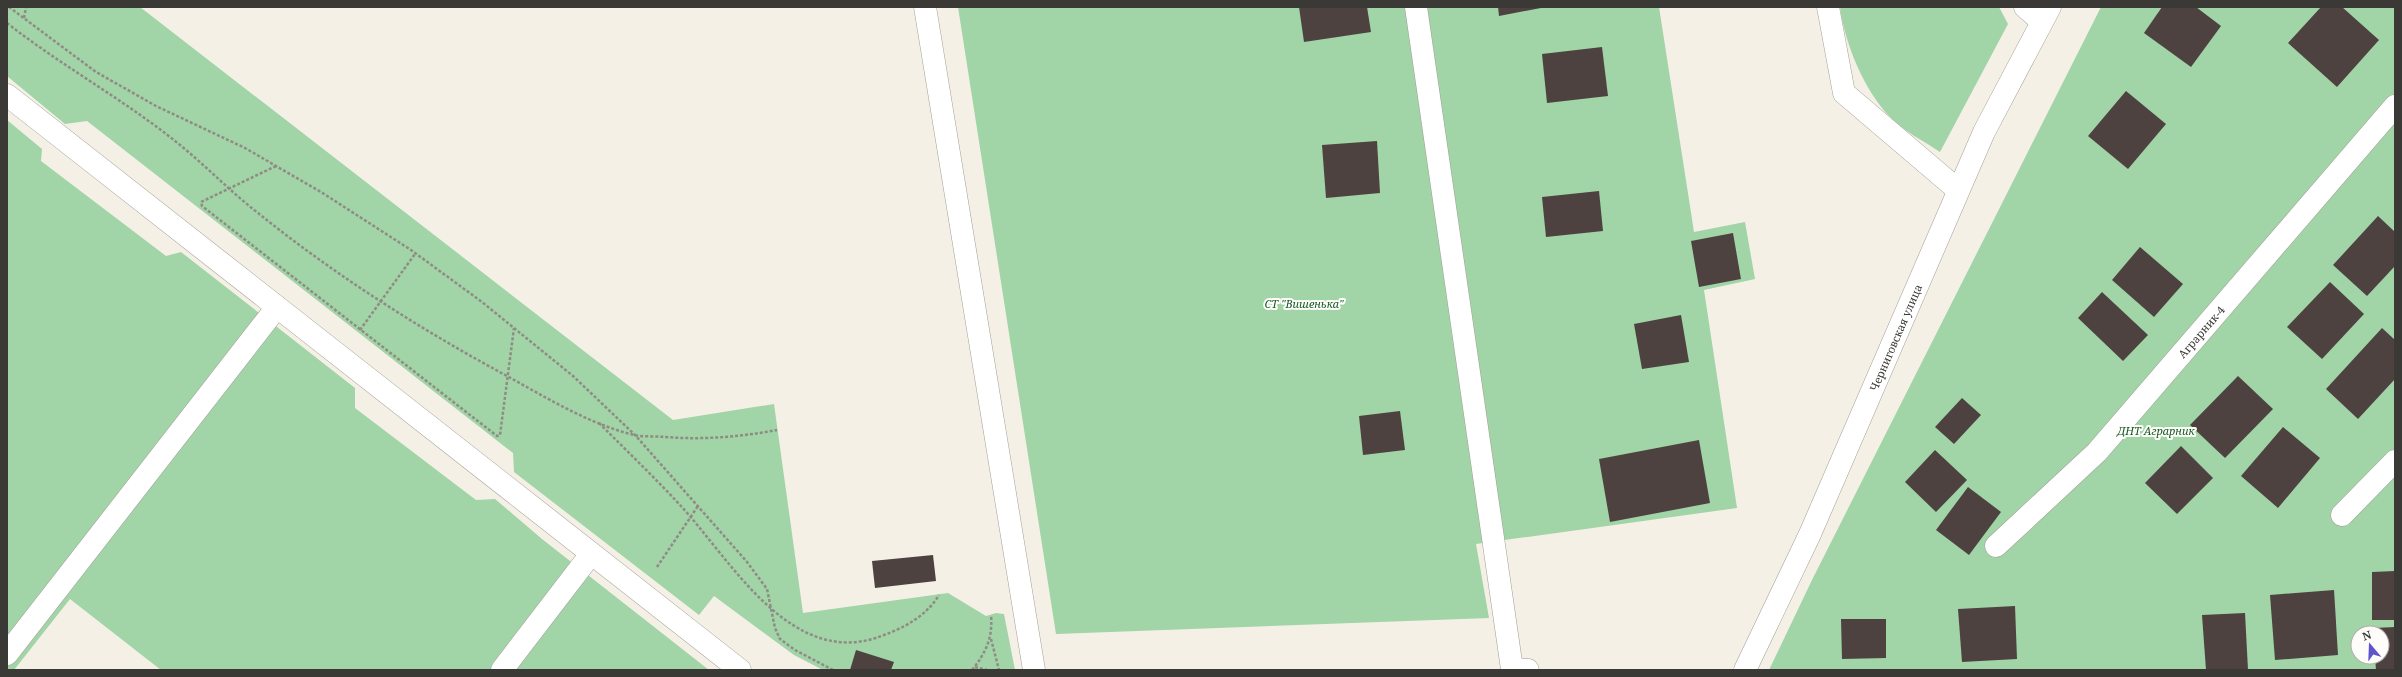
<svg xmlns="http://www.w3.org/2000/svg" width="2402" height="677" viewBox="0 0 2402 677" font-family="'Noto Serif',serif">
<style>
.green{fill:#a1d4a6;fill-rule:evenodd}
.building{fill:#4d4240}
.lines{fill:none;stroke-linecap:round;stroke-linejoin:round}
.minor-casing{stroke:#a39f95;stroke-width:23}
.path{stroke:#8f8c84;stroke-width:2.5;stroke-dasharray:3 2;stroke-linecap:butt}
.minor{stroke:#fff;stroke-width:22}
.labels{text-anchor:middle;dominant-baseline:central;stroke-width:4;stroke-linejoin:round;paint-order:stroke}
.park-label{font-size:11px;font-style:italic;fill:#125924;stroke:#fffdf9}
.street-label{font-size:11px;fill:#3b3935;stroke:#fffdf9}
</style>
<rect width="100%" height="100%" fill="#f4f0e5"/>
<g class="green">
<path d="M7 7H140L673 420 774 404 803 613 948 593 986 616 996 613 1004 614 1015 670H823L794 655 714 596 699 615 514 472 513 453 87 121 65 124 7 76Z"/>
<path d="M958 7H1659L1694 232 1745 222 1755 279 1704 290 1737 508 1476 544 1489 618 1056 634Z"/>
<path d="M1840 7H1999L2008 24 1940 152C1924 141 1903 131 1890 117 1864 90 1845 44 1840 7Z"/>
<path d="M2101 7H2395V670H1769L1812 580ZM2358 633H2382V657H2358Z"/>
<path d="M7 120 42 149 41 161 166 256 181 252 355 388V408L476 500 495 499 542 539 709 670H161L70 599 14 670H7Z"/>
</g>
<g class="building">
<path d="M1299 7H1367L1371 32 1304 42Z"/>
<path d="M1498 7H1541V8L1499 16Z"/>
<path d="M2162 7H2196L2221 26 2191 67 2144 33Z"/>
<path d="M2321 7H2342L2379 40 2337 87 2288 43Z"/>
<path d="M1602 47 1608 96 1547 103 1542 54Z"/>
<path d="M2126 91 2166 124 2128 169 2088 136Z"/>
<path d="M1377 141 1380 193 1326 198 1322 145Z"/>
<path d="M1599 191 1603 231 1546 237 1542 197Z"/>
<path d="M2378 216 2395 232V266L2367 296 2333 265Z"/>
<path d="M1733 233 1741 279 1699 287 1691 241Z"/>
<path d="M2140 247 2183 284 2154 317 2112 280Z"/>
<path d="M2330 282 2364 314 2322 359 2287 327Z"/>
<path d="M2102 292 2148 335 2123 361 2078 318Z"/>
<path d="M1681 315 1689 362 1642 369 1634 324Z"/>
<path d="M2382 328 2395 340V379L2358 419 2326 389Z"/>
<path d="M2238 376 2273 409 2225 458 2190 425Z"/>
<path d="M1962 398 1981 415 1954 444 1935 427Z"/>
<path d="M1400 411 1405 450 1363 455 1359 416Z"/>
<path d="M2283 427 2320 458 2278 508 2241 476Z"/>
<path d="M1699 440 1710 503 1610 522 1599 459Z"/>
<path d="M2181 446 2213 478 2177 514 2145 483Z"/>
<path d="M1935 450 1967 480 1936 512 1905 482Z"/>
<path d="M1968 487 2001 512 1969 555 1936 530Z"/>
<path d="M933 555 936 581 875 588 872 561Z"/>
<path d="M2395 571V620H2372V572Z"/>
<path d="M2334 590 2338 655 2275 660 2270 595Z"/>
<path d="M2015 606 2017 659 1962 662 1958 609Z"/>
<path d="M2245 613 2248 670H2206L2202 615Z"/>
<path d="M1841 619H1886V658L1842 659Z"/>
<path d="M2395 627V670H2376L2375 657H2382V633H2374V628Z"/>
<path d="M856 650 894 662 891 670H850Z"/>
</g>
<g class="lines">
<defs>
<g id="minor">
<path d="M925 7 1034 670"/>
<path d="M1416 7 1512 669 1528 670"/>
<path d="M1828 7 1844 93 1958 190"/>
<path d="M2025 7 2042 22"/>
<path d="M7 95 740 670"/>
<path d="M2342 515 2395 461"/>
<path id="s1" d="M1996 546 2097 452 2395 106"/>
<path d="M7 654 277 307"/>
<path d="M502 670 591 554"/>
<path id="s2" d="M1745 670 1810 534 1984 132 2050 7"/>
</g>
</defs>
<use href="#minor" class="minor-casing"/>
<g class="path">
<path d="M9 7 96 72 156 106 245 148 321 192 411 250 482 302 573 376 635 435 747 562 767 589 775 628 780 639 795 650 833 670"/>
<path d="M24 18 26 7"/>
<path d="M7 23C63 67 125 100 180 145 207 167 231 192 258 213 335 275 420 329 507 376 547 398 589 424 634 435 643 437 655 436 665 437 704 440 739 437 777 430"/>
<path d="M276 166 201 202 202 206 497 436 500 435 514 328"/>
<path d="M360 330 415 254"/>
<path d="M599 423C626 450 654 477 680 505 732 561 792 672 884 635 906 627 927 615 939 595"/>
<path d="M657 567 698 506"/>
<path d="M991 639 999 670"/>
<path d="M975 667 987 670"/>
<path d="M972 670C986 653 993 637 991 615"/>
</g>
<use href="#minor" class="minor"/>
</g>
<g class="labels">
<g class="park-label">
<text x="1304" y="303">СТ "Вишенька"</text>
<text x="2156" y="430">ДНТ Аграрник</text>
</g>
<g class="street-label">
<text stroke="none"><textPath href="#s1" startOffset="297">Аграрник-4</textPath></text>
<text stroke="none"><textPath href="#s2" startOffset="365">Черниговская улица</textPath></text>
</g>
</g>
<rect width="2402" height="677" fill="none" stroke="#3b3935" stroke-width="16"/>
<g transform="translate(2370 645) rotate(341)"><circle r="19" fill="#fffdf9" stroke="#b1afab"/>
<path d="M0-3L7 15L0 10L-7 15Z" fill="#5f54cc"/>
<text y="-6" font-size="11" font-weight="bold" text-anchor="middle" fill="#3b3935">N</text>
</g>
</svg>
